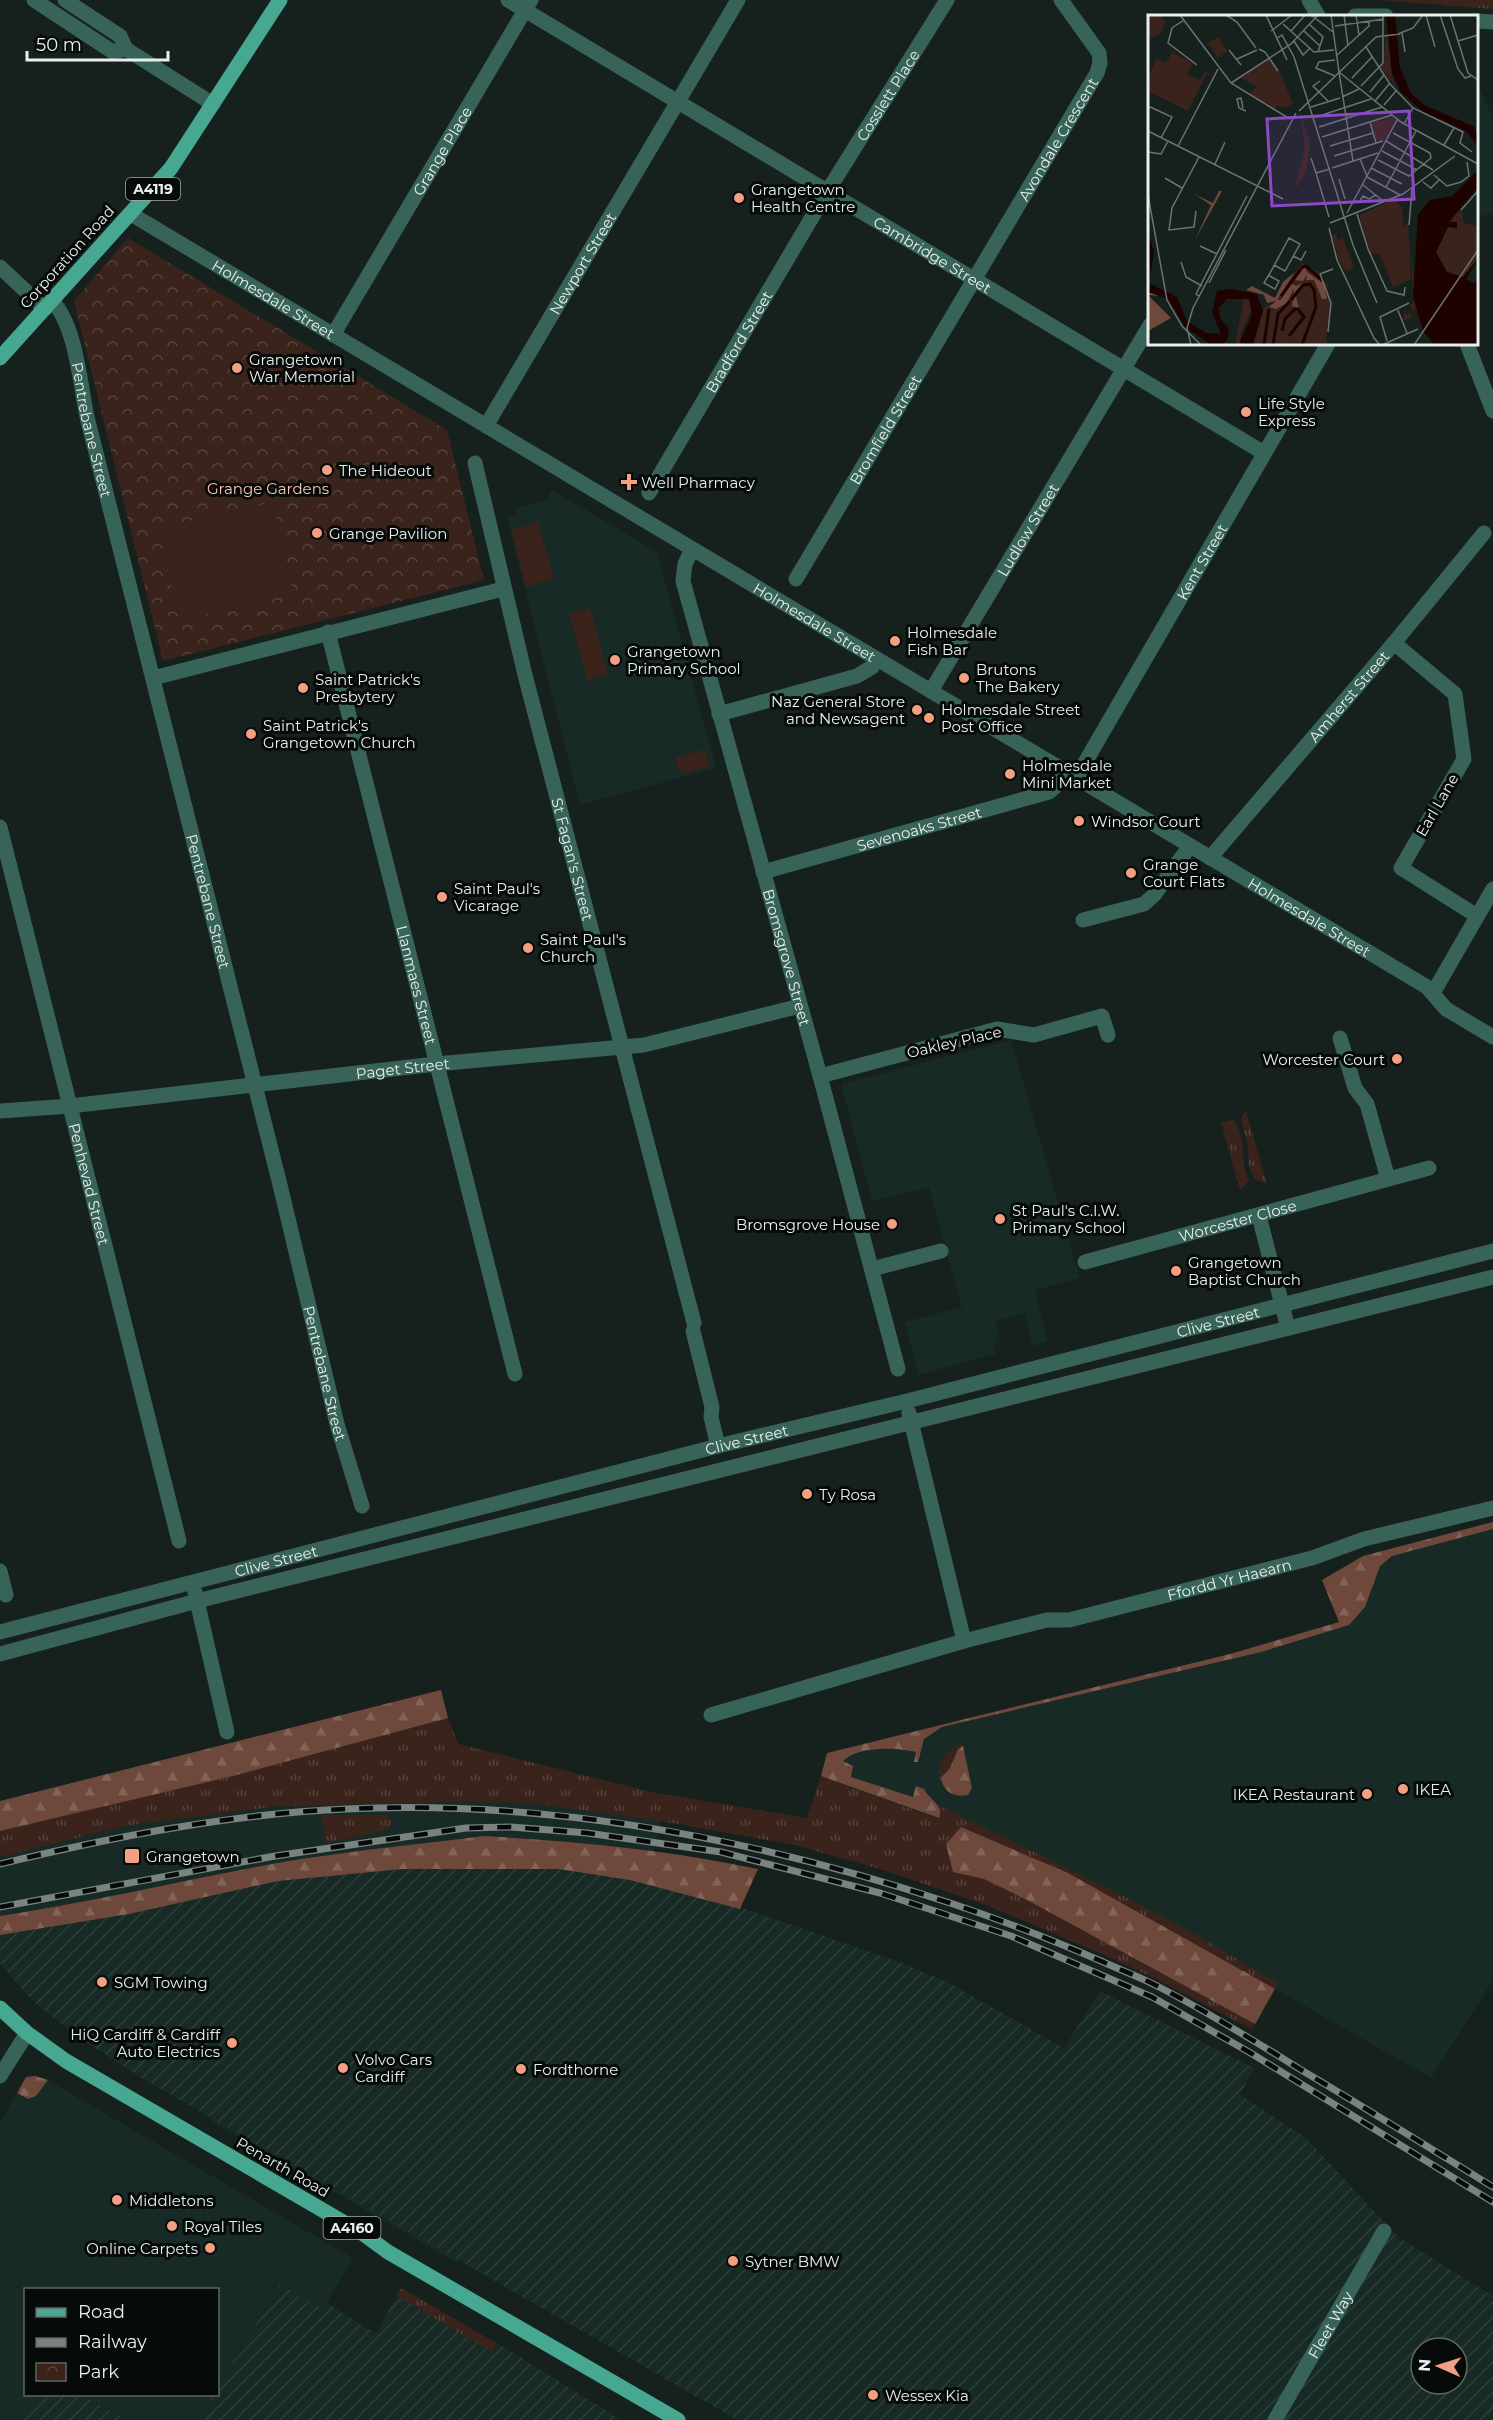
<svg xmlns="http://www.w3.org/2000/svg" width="1493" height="2420" viewBox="0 0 1493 2420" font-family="Montserrat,sans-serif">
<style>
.built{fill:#172a25}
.industrial{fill:url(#industrial-furrows);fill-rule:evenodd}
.grass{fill:url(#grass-tufts)}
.forest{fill:url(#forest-firs)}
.park{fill:url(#park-crowns)}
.garden{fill:#39231b}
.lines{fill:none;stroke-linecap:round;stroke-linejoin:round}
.minor{stroke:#386358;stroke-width:15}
.major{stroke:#46a891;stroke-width:15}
.rail-casing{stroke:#798380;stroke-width:7}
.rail{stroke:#060a08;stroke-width:4.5;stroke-dasharray:14;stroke-linecap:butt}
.poi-dot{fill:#f39f82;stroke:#060a08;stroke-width:2}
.labels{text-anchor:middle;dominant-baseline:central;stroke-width:6;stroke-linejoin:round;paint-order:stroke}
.shield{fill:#060a08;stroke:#a4aaa8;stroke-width:1.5}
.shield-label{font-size:14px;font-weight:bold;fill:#e8efed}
.street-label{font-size:15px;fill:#e8efed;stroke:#060a08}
.poi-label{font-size:15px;fill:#e8efed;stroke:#060a08;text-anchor:start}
.park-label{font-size:15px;fill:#fec7b4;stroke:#060a08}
.inset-river{fill:none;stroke:#1d0200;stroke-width:3}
.inset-road{fill:none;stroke:#6a7371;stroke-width:1.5}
.view{fill:#8b49c6;fill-opacity:0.15;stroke:#8b49c6;stroke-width:3}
.inset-edge{fill:none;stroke:#e8efed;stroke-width:3}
</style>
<defs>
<pattern id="industrial-furrows" width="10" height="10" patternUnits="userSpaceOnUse" patternTransform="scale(1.5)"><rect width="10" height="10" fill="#172a25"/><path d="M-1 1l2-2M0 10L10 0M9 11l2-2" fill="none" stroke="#2e3f3a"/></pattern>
<pattern id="grass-tufts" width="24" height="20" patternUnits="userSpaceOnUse" patternTransform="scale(1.5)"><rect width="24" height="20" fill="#39231b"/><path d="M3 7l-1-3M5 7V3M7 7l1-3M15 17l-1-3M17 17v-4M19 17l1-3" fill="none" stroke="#56433c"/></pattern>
<pattern id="forest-firs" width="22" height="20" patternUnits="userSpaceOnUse" patternTransform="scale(1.5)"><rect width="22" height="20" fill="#6d483b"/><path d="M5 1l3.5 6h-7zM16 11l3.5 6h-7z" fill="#826358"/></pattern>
<pattern id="park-crowns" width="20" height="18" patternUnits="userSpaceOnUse" patternTransform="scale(1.5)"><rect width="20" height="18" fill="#39231b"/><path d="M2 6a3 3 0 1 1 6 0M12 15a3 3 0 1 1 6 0" fill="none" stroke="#56433c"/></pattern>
</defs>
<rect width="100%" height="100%" fill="#16211e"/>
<g class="built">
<path d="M1476 80 1493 119V213L1477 217Z"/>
<path d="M552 490 657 552 716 768 580 805 507 518 516 515 515 508 545 501Z"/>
<path d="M1011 1040 1080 1278 1035 1290 1048 1342 1032 1346 1025 1313 996 1321 1000 1342 993 1344 996 1354 918 1375 905 1322 962 1307 929 1188 872 1201 841 1084Z"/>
<path d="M1493 1522V1980L1431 2078 1240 1969 961 1827 821 1776 827 1753 1230 1654 1339 1622 1322 1580 1363 1556Z"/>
<path d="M448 1718 458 1744 651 1792 661 1821 648 1875 484 2221 457 2263 211 2121 217 2109 129 1914 0 1935V1831L233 1776Z"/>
<path d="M35 2076 48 2080 353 2258 323 2310 280 2284 218 2387V2290H26V2394L35 2395 21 2420H0V2123L26 2077Z"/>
<path d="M82 2395H213L198 2420H126Z"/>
</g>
<g class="industrial">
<path d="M550 1863 693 1891 905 1964 949 1983 1064 2048 1100 1991 1254 2068 1240 2095 1305 2137 1398 2237 1493 2296V2420H737L140 2077 75 2035 41 2008 26 1994 0 1963V1935L129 1914 278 1881 403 1869ZM1421 2348H1457V2384H1421Z"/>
<path d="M280 2284 323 2309 327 2303 376 2334 401 2288 517 2355 621 2420H198L213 2395 218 2394V2387Z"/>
<path d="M35 2395H82L126 2420H20Z"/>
</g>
<g class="grass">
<path d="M1379 0H1493V9Z"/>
<path d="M1249 1111 1247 1114 1267 1184 1254 1179 1249 1166 1248 1146 1241 1118 1244 1113Z"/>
<path d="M1234 1120C1247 1138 1239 1161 1249 1180L1240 1191 1221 1122Z"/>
<path d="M448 1718 458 1744 651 1792 807 1818 821 1776 939 1819 941 1813 940 1806 1118 1893 1191 1932 1278 1983 1275 1989 1068 1873 962 1827 953 1872 984 1879 1027 1900 1255 2024 1251 2029 1156 1979 1084 1946 986 1905 880 1869 795 1845 661 1821 530 1803 454 1802 279 1806 124 1826 0 1857V1831L233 1776Z"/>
<path d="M962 1742 963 1746 958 1749 950 1768 941 1778 942 1786C934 1764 943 1753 962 1742Z"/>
<path d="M321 1815H387L393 1822 387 1830 326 1843Z"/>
<path d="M401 2288 496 2343 492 2352 397 2296Z"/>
</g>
<g class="forest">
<path d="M1493 1522V1529L1392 1556 1380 1566 1365 1607 1349 1625 1261 1652 942 1727 924 1739 918 1762H914L916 1752C896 1747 857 1746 843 1761L853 1766 851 1777 913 1797 916 1786 924 1789C929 1800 945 1805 939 1818L821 1776 827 1753 1230 1654 1339 1622 1322 1580 1363 1556Z"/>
<path d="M441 1690 448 1718 233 1776 0 1831V1801Z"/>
<path d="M963 1746 972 1788 968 1795C955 1798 943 1792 941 1778L950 1768 958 1749Z"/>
<path d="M961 1827 1068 1873 1275 1989 1255 2024 1027 1900 984 1879 953 1872 946 1844Z"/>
<path d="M484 1836C576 1841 668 1850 758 1869L740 1909 630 1880 558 1869H403L278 1881 129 1914 0 1935V1916C99 1901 196 1877 295 1860 358 1850 421 1844 484 1836Z"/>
<path d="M35 2076 48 2080 36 2096 28 2099 17 2093 26 2077Z"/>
</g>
<path class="park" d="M128 238 447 430 484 580 163 661 74 301Z"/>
<g class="garden">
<path d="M272 502 294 594 180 621 158 529Z"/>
<path d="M538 522 554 579 526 587 511 530Z"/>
<path d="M590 608 608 674 587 680 569 614Z"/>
<path d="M705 749 710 766 680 774 675 758Z"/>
</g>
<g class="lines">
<g class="minor">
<path d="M34 0 113 52 126 49"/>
<path d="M65 0 120 36 126 49 213 104"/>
<path id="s1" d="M508 0 1264 453"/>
<path d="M1309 0 1318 16"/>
<path d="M1355 16H1386"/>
<path d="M1476 21 1493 22"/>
<path id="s2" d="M131 214 1427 987 1446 1009 1493 1037"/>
<path d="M0 267 45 309"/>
<path id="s3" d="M52 301C76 325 80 384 87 417L281 1189 337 1424 362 1506"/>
<path id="s4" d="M333 335 531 0"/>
<path d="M1467 344 1493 411"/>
<path id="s5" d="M486 426 738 0"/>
<path id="s6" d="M475 463 525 675 694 1323"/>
<path id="s7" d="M649 493 827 192 947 0"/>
<path id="s8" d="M692 549 685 564 683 581 820 1076 898 1369"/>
<path id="s9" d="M796 579 1097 73 1100 63 1099 53 1061 0"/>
<path id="s10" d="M328 632 515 1374"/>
<path d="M1394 643 1455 694 1464 759 1401 868 1477 916"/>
<path d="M153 678 503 589"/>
<path id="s11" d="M931 691 1150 325"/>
<path d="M719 714 857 676 872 667 877 659"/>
<path id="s12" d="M1076 778 1328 344"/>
<path id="s13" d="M0 827 179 1541"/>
<path id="s14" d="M1210 858 1394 643 1484 533"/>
<path id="s15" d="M763 872 1049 792 1057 785 1066 772"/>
<path d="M1083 920 1144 904 1154 895 1190 846"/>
<path d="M1433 993 1493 889"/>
<path d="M1340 1038 1355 1088 1367 1104 1388 1179"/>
<path d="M820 1076 997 1029 1034 1035 1102 1016 1108 1035"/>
<path id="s16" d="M0 1111 70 1106 436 1064 644 1045 800 1006"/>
<path d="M1259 1216 1288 1328"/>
<path id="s17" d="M1085 1262 1429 1168"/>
<path d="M872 1269 941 1251"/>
<path d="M693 1331 712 1407 711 1417 718 1446"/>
<path d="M0 1571 6 1595"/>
<path d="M195 1592 227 1732"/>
<path id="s18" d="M0 1632 718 1446 907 1401 1493 1251"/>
<path id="s19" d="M964 1641 1047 1620H1069L1312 1558 1364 1539 1493 1508"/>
<path d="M0 1654 197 1601 1493 1277"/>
<path d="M711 1715 964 1641 909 1413"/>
<path d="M0 2076 27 2033"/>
<path id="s20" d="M1275 2420 1384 2231"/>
</g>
<g class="major">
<path d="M0 358 171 168 280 0"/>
<path d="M0 2008 27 2033 66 2061 362 2233 388 2252 678 2420"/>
</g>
<defs>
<g id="rail">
<path d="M0 1864C113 1837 229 1814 345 1809 552 1799 757 1839 953 1904 1004 1921 1052 1940 1101 1961 1120 1970 1141 1977 1159 1987 1208 2012 1256 2042 1303 2071 1367 2109 1430 2148 1493 2187"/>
<path d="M0 1907 275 1856 466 1828 511 1827 587 1833 721 1852 880 1893 1011 1936 1152 1997 1249 2052 1493 2202"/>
</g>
</defs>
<use href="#rail" class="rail-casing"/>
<use href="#rail" class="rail"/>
</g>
<g class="poi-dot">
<circle cx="739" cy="198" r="6"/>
<circle cx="237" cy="368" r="6"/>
<circle cx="1246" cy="412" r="6"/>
<circle cx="327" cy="470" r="6"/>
<path d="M626 473h6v6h6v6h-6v6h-6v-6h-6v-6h6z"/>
<circle cx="317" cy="533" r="6"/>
<circle cx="895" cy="641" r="6"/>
<circle cx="615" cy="660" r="6"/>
<circle cx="964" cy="678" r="6"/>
<circle cx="303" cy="688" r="6"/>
<circle cx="917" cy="710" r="6"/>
<circle cx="929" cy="718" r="6"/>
<circle cx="251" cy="734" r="6"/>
<circle cx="1010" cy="774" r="6"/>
<circle cx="1079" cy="821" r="6"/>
<circle cx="1131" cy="873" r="6"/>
<circle cx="442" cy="897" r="6"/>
<circle cx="528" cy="948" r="6"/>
<circle cx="1397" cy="1059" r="6"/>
<circle cx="1000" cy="1219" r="6"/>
<circle cx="892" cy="1224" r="6"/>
<circle cx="1176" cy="1271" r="6"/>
<circle cx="807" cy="1494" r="6"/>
<circle cx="1403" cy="1789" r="6"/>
<circle cx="1367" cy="1794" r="6"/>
<rect x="124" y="1848" width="16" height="16" rx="3"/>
<circle cx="102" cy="1982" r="6"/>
<circle cx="232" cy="2043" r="6"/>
<circle cx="343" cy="2068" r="6"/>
<circle cx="521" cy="2069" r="6"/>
<circle cx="117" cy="2200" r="6"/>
<circle cx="172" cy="2226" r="6"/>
<circle cx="210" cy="2248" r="6"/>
<circle cx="733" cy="2261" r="6"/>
<circle cx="873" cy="2395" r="6"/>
</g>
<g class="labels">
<g class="shield">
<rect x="126" y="178" width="54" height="22" rx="4.5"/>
<rect x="323.5" y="2217" width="57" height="22" rx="4.5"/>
</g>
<g class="shield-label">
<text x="153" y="189">A4119</text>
<text x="352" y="2228">A4160</text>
</g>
<g class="street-label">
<text stroke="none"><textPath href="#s7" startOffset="464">Cosslett Place</textPath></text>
<text stroke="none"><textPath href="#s9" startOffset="512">Avondale Crescent</textPath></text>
<text stroke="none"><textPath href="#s4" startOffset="214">Grange Place</textPath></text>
<text stroke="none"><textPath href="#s1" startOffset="495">Cambridge Street</textPath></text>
<text transform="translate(67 257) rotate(-48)">Corporation Road</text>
<text stroke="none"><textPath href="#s5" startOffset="189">Newport Street</textPath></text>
<text stroke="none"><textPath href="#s2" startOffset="166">Holmesdale Street</textPath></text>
<text stroke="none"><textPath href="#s7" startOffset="176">Bradford Street</textPath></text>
<text stroke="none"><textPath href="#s9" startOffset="174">Bromfield Street</textPath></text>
<text stroke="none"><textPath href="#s3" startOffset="136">Pentrebane Street</textPath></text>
<text stroke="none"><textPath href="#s11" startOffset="188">Ludlow Street</textPath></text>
<text stroke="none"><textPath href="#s12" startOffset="250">Kent Street</textPath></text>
<text stroke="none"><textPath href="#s2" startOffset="796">Holmesdale Street</textPath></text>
<text stroke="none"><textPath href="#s14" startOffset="213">Amherst Street</textPath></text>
<text transform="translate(1437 805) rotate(-60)">Earl Lane</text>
<text stroke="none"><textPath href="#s15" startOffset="162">Sevenoaks Street</textPath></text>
<text stroke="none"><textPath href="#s6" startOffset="408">St Fagan's Street</textPath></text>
<text stroke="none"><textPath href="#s3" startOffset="622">Pentrebane Street</textPath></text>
<text stroke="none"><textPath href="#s2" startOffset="1372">Holmesdale Street</textPath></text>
<text stroke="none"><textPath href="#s8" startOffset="424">Bromsgrove Street</textPath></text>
<text stroke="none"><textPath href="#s10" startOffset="364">Llanmaes Street</textPath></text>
<text transform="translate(954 1042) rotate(-13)">Oakley Place</text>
<text stroke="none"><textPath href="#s16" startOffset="405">Paget Street</textPath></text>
<text stroke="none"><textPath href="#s13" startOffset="368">Penhevad Street</textPath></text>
<text stroke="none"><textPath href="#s17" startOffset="158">Worcester Close</textPath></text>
<text stroke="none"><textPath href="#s18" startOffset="1257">Clive Street</textPath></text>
<text stroke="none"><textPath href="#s3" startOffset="1108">Pentrebane Street</textPath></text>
<text stroke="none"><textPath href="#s18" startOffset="771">Clive Street</textPath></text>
<text stroke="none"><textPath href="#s18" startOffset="285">Clive Street</textPath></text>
<text stroke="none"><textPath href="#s19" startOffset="273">Ffordd Yr Haearn</textPath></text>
<text transform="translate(283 2167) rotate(30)">Penarth Road</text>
<text stroke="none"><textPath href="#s20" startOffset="110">Fleet Way</textPath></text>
</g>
<g class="poi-label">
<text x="751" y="189">Grangetown<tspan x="751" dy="17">Health Centre</tspan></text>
<text x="249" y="359">Grangetown<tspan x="249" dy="17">War Memorial</tspan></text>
<text x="1258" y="403">Life Style<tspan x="1258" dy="17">Express</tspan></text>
<text x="339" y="470">The Hideout</text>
<text x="641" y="482">Well Pharmacy</text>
<text x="329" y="533">Grange Pavilion</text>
<text x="907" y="632">Holmesdale<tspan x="907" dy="17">Fish Bar</tspan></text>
<text x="627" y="651">Grangetown<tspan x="627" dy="17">Primary School</tspan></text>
<text x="976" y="669">Brutons<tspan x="976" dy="17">The Bakery</tspan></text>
<text x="315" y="679">Saint Patrick's<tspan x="315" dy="17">Presbytery</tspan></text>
<text x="905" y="701" text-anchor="end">Naz General Store<tspan x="905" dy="17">and Newsagent</tspan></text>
<text x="941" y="709">Holmesdale Street<tspan x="941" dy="17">Post Office</tspan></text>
<text x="263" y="725">Saint Patrick's<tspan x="263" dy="17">Grangetown Church</tspan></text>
<text x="1022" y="765">Holmesdale<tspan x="1022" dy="17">Mini Market</tspan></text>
<text x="1091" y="821">Windsor Court</text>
<text x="1143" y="864">Grange<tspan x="1143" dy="17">Court Flats</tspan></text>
<text x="454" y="888">Saint Paul's<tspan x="454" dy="17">Vicarage</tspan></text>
<text x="540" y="939">Saint Paul's<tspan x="540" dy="17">Church</tspan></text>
<text x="1385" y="1059" text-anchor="end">Worcester Court</text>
<text x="1012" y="1210">St Paul's C.I.W.<tspan x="1012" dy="17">Primary School</tspan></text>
<text x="880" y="1224" text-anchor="end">Bromsgrove House</text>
<text x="1188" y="1262">Grangetown<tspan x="1188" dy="17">Baptist Church</tspan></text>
<text x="819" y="1494">Ty Rosa</text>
<text x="1415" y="1789">IKEA</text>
<text x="1355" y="1794" text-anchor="end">IKEA Restaurant</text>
<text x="146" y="1856">Grangetown</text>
<text x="114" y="1982">SGM Towing</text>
<text x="220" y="2034" text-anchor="end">HiQ Cardiff &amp; Cardiff<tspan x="220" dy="17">Auto Electrics</tspan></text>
<text x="355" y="2059">Volvo Cars<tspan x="355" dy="17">Cardiff</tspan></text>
<text x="533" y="2069">Fordthorne</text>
<text x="129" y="2200">Middletons</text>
<text x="184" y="2226">Royal Tiles</text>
<text x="198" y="2248" text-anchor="end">Online Carpets</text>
<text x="745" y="2261">Sytner BMW</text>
<text x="885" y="2395">Wessex Kia</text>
</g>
<g class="park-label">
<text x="268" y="488">Grange Gardens</text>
</g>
</g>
<g transform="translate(1148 15)">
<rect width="330" height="330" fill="#16211e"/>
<path d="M152 96 162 128 158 157 149 177 157 158 146 176 157 133ZM263 238 270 298 266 292 267 301 255 306 256 297 260 300 261 295 263 301 267 299 261 289 265 288ZM154 248 169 256 179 269 183 293 178 324 181 330H104L116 292 126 288ZM96 283 101 284 105 292 93 318V330H87Z" fill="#39231b"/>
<path d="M71 176H74L47 225 63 190 46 179 65 188ZM157 251 159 257 176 269 179 284H174L166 265H158L159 259 155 266 144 265ZM147 257 129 285H133L142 268 148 271 156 267 147 277 151 293 144 291 146 273 139 288 128 294 121 292 128 286 119 288 116 280 98 275 104 271 127 283 135 267ZM0 277 15 281 0 280 23 303 0 316Z" fill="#6d483b"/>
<path d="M240 21 244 62 249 73 232 52 236 49 237 23ZM121 43 132 57 145 89 135 93 129 90 127 95 101 80 108 71 93 63ZM244 102 248 105 237 124 229 127 223 108ZM246 184 254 193 256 213 260 207 263 264 245 272 231 238 222 239 211 200ZM309 194 314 197 316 208 330 211V244L316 263 299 257 288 237 300 211 309 207 301 209ZM188 219 190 225 195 223 206 253 198 256 191 246 184 220Z" fill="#39231b"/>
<path d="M0 0H13L17 7 14 17 0 25ZM70 22 80 36 70 43 60 28ZM24 37 45 48 39 59 52 65 57 57 65 61 58 60 40 96 0 76V62L9 43 18 48ZM118 48 124 56 115 63 127 73 120 80 109 69 113 65 105 57ZM253 229 257 239 239 247 235 237Z" fill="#39231b"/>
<path d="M238 0H247L252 53 263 78 276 90 327 112 330 131 318 116 274 96 252 76 244 58ZM330 155V172L301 207H309V213L300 212 288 237 299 257 315 262 330 244 318 264 326 269 330 263V330H287L275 316 265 282 270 199 282 185 304 181ZM0 216 6 237 1 268 29 282 39 306 58 318 73 319 64 297 69 276 82 274 109 279 115 296 105 330H93L92 326 104 300 101 284H79L71 293 72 303 81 314 80 323 75 330H64L38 313 20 284 0 277Z" fill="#1d0200"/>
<path class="inset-river" d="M245 22 248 53 259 80 273 91 325 117 330 125M153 253 158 251 174 265M133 281 153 254M143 285 155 270 162 269 166 275 168 292 154 330M288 293 281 276 277 237 283 215 287 205 330 162M290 298 300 324 308 330M134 316 137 304 148 293M141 321 156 302 149 293M116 330 121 294M125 330 130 299 142 286"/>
<path class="inset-road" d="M32 0 83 68 142 104M78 0 89 7 108 33M118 0 139 45M163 0 185 17M183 0 191 57M196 0 200 31M208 0 211 20M278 0 287 32M292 0 310 54 317 63 323 61M302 0 320 58 330 65M36 5 24 13 20 28 49 50M135 9 166 37 186 35M161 9 175 22 170 37M187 11 236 4M123 16 144 0M143 16 157 0M156 16 172 31M254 18 257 37M250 19 265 13 275 0M128 24 134 20 146 42 205 230 229 288M146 26 155 40 162 33M310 26 330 20M218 32 242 69 265 93 315 117 312 128 324 137M111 34 117 37 130 56M81 35 93 50M188 41 221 11V6M89 44 109 35M191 57 205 146M191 57 253 107 330 149M187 61 168 53 171 47 187 45M204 63 224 42M172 66 165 71 180 86M83 68 143 29 170 0M213 71 235 48V0M222 77 236 60M194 82 211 74M227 86 242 68M236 90 248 76M0 91 24 102 13 123M163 92 192 83M95 93 93 83 89 84 91 93 98 96M151 96 228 22 252 19M168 102 223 84M222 107 228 128M256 109 265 93M171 112 234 92M0 116 135 184M174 122 244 100M238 126 285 155M296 130 306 113M30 131 70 54M182 131 225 118M234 136 269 155M0 137 13 139 20 126M186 141 235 126M163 143 168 158 182 154M212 144 219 161M230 145 261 161 283 143 282 138 245 118M67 149 77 127M184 153 230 138M223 153 254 169M168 158 181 202M286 160 299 171 313 167 321 161 319 147M219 162 252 180M17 163 34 173M191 164 197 184M275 167 283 173 291 165M215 170 234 185M238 172 268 116M0 180 19 285 34 311 53 330M212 186 215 181 221 184 228 180M313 195 330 176M48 196 46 212 21 215 24 193 51 142M199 198 249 105M209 199 220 234 239 276 256 280 257 272M182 208 255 179 307 141M261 210 264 174M181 213 189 245 226 323 232 330M52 231 69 239M145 241 153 245 158 236M33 247 38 262 54 271M120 260 131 266 127 274 116 268 122 258 141 223 152 229 137 256 126 250M61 268 78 235M51 281 48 279 99 181M249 293 259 318M180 317 183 288 172 259 185 254M239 326 232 302 261 288M43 330 39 313 45 293 148 98M234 330 270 314M266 330 330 235"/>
<path class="view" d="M261 96 266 184 124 191 119 104Z"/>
<rect width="330" height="330" class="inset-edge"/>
</g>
<rect x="24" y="2288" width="195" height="108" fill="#060a08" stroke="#606664" stroke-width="1.5"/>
<rect x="36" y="2308" width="30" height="9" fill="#46a891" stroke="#606664" stroke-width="1.5"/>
<text x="78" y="2318" font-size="18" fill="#e8efed">Road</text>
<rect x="36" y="2338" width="30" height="9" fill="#798380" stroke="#606664" stroke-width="1.5"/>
<text x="78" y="2348" font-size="18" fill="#e8efed">Railway</text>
<rect x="36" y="2363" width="30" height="18" fill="url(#park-crowns)" stroke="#606664" stroke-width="1.5"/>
<text x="78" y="2378" font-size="18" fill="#e8efed">Park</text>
<g transform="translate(1439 2366) rotate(273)"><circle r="28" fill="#060a08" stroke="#606664" stroke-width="1.5"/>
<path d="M0-4.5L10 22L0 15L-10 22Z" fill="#f39f82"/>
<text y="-9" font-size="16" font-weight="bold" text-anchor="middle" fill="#e8efed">N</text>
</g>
<path d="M27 51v9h141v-9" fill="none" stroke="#e8efed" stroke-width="3"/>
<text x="36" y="51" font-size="18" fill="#e8efed" stroke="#060a08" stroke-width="4.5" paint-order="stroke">50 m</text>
</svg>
